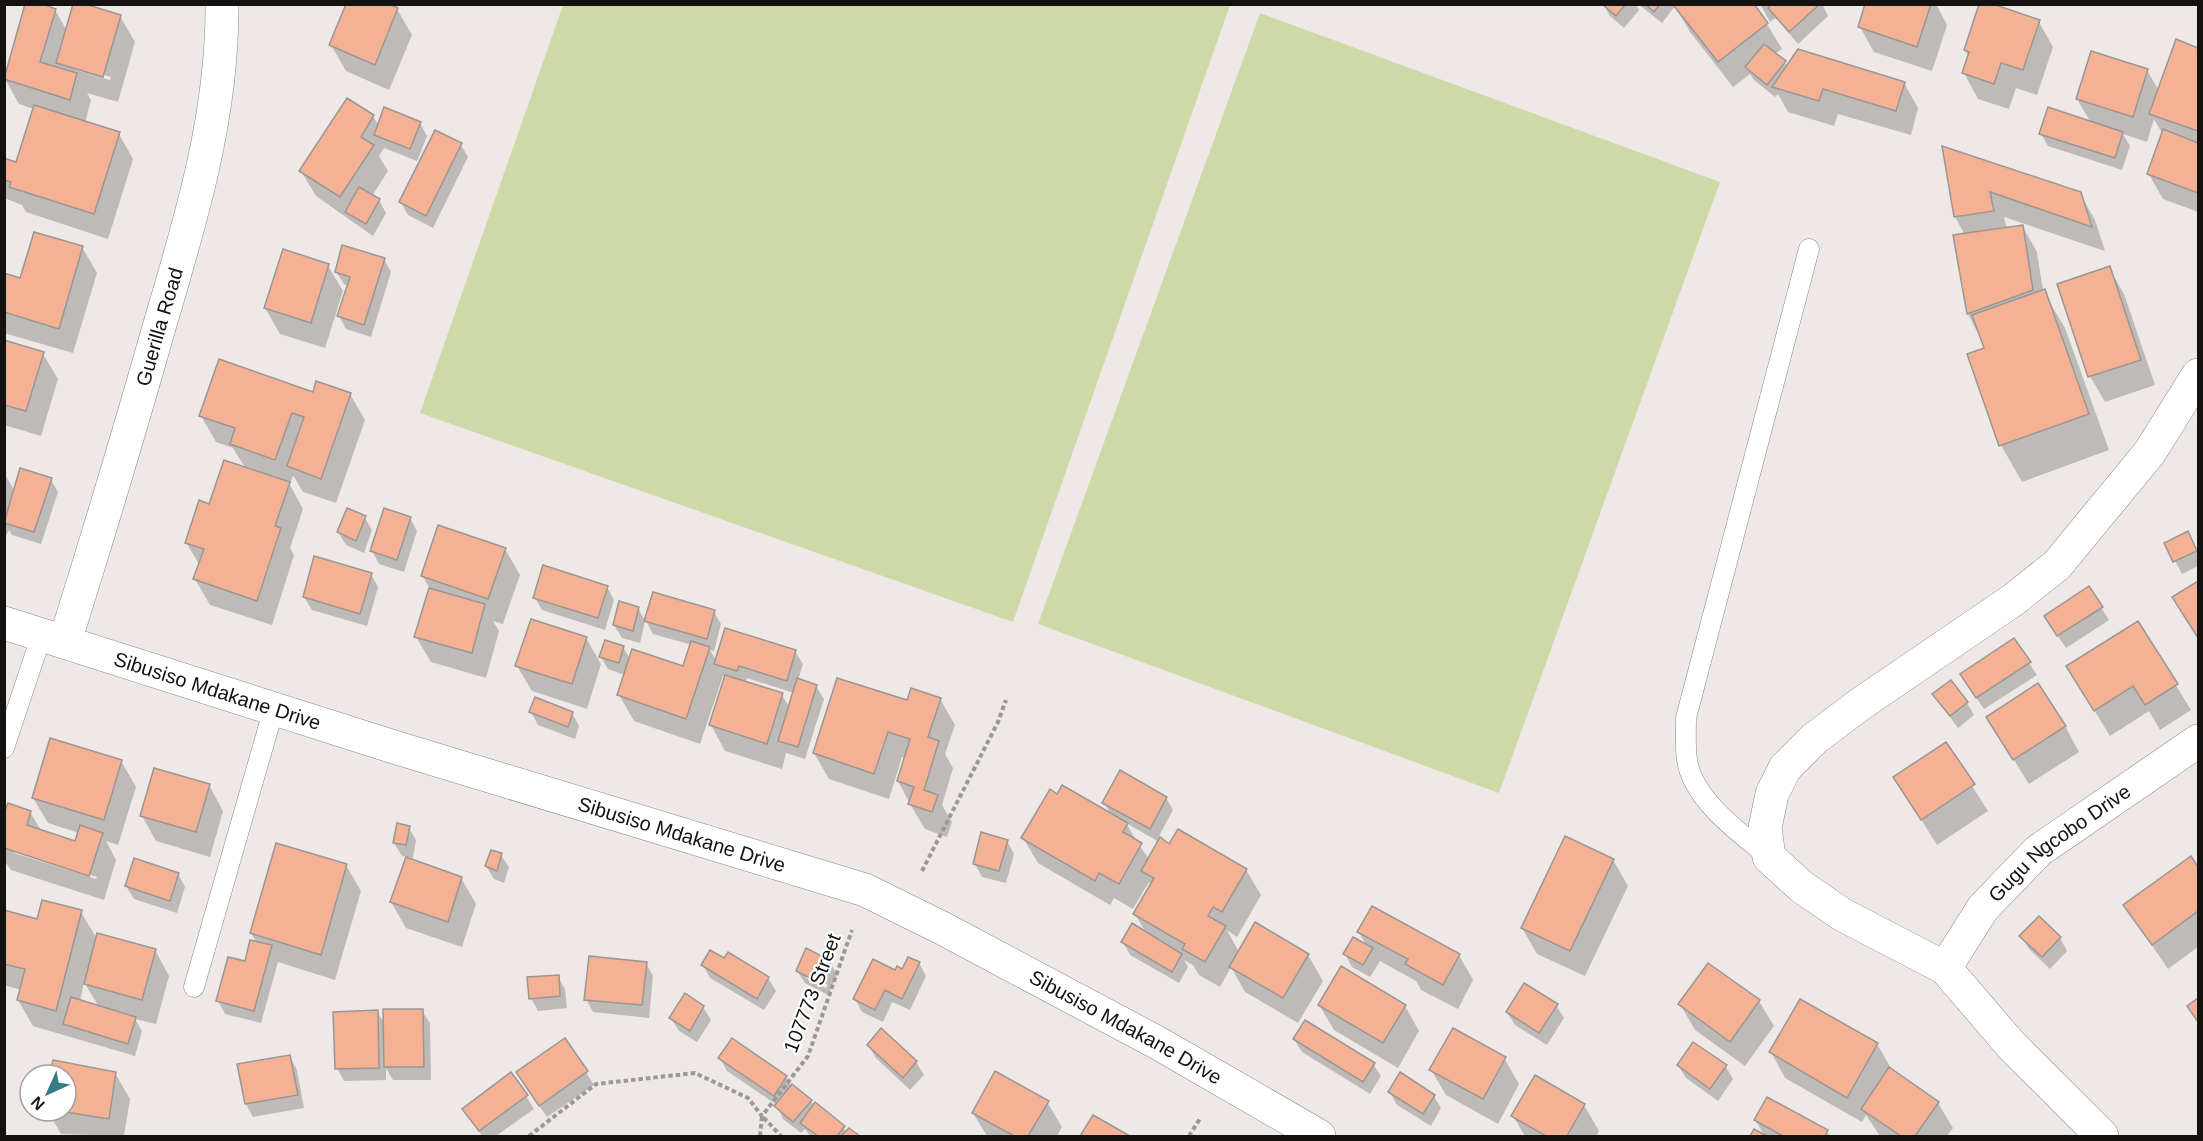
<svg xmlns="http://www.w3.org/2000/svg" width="2203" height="1141" viewBox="0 0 2203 1141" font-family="Helvetica,sans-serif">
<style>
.green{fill:#cfd9a8}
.shadow{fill:#0003;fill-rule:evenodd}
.building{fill:#f5b194;stroke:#9a9694;stroke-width:1.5}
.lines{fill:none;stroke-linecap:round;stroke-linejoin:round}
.lane-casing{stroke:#8b8685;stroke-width:21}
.street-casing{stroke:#8b8685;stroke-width:34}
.secondary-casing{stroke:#8b8685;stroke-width:34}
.path{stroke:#9c9897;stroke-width:4;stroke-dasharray:4.5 3;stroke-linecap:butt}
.lane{stroke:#fff;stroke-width:20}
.street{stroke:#fff;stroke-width:33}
.secondary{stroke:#fff;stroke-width:33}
.labels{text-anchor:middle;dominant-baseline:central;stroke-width:4.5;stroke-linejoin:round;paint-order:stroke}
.street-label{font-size:20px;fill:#131211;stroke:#fff}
</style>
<rect width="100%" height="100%" fill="#eee9e7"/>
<g class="green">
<path d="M563 5H1230L1013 622 420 413Z"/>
<path d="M1260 13 1720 182 1499 793 1038 624Z"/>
</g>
<g class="shadow">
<path d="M1603 4H1635L1639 10 1624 28 1610 16Z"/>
<path d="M1638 4H1677L1767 24 1782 49 1775 54 1788 66 1904 83 1918 108 1911 135 1838 114 1834 126 1788 112 1778 94 1775 97 1754 80 1750 74 1733 87 1690 32 1675 6 1662 23Z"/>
<path d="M1760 4H1822L1828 16 1798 44 1776 18 1770 22Z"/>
<path d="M1867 4H1936L1947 25 1932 71 1874 52 1860 27Z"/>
<path d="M397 9 412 35 389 90 346 71 331 45Z"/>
<path d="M55 10 67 31 120 16 135 42 118 102 87 93 91 100 85 123 119 134 133 159 108 239 26 212 22 205 4 198V159L17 163 34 109 19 104 5 79ZM76 67 111 77 110 80 76 70Z"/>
<path d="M2039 22 2053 47 2037 95 2016 88 2009 109 1978 99 1964 73 1969 56 1965 50Z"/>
<path d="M2177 41 2198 49V212L2163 199 2148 173 2163 135 2154 119 2147 142 2123 134 2130 146 2122 170 2048 146 2041 134 2091 123 2077 99 2147 70 2159 91Z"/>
<path d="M373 116 379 126 420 123 427 136 417 161 384 148 379 156 388 171 372 196 379 200 386 213 373 236 316 196 301 171Z"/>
<path d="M461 145 468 157 433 228 408 215 401 202Z"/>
<path d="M1944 148 2080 194 2095 220 2105 251 2004 217 2007 229 2023 227 2037 252 2043 291 2065 328 2109 450 2022 482 2001 445 1986 349 1968 314 1965 235 1955 217Z"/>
<path d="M82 247 97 273 73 353 4 333V274L21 280Z"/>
<path d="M384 259 391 272 371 337 346 329 339 316 348 286 344 284 336 272Z"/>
<path d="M328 266 343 291 325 348 280 334 265 308Z"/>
<path d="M2109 268 2124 294 2155 385 2105 402 2090 376 2059 285Z"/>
<path d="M4 342 43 354 58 379 41 436 4 425Z"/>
<path d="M314 394H350L365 420 336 503 303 492 293 475 290 485 303 509 290 548 294 555 272 625 210 605 195 579 200 566 186 542 210 506 246 469 233 448 216 442 201 416Z"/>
<path d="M4 473 14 490 51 480 58 492 41 544 12 535 9 530 4 540Z"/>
<path d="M365 518 372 530 364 553 346 545 338 532Z"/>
<path d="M410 518 417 531 404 572 379 564 372 551Z"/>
<path d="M2166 544 2194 546 2198 555V566L2182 574Z"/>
<path d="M505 549 520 575 503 624 493 621 499 631 486 678 431 662 416 637 430 589 422 575Z"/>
<path d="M371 574 378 587 367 626 312 610 304 597Z"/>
<path d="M2198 582V636L2174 598Z"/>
<path d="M607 587 614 600 605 630 542 610 535 598Z"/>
<path d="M2101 607 2109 620 2066 648 2053 629Z"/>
<path d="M638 608 645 621 640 643 622 638 614 625Z"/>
<path d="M714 612 721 624 714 651 710 650 717 662 795 651 803 664 798 680 816 686 824 699 805 759 786 753 782 769 725 751 711 725 726 677 723 676 700 744 634 721 619 695 625 675 608 669 601 657 623 647 630 659 684 668 692 645 653 634 646 621ZM747 678 794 693 790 708 782 695 745 683Z"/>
<path d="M2138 623 2191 710 2160 730 2149 711 2110 736 2083 692Z"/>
<path d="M586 638 601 664 587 709 532 691 517 666Z"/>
<path d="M2029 663 2037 675 1984 709 1969 687Z"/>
<path d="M1934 695 1967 703 1974 715 1958 728Z"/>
<path d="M940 699 955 725 945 754 953 768 942 805 952 822 947 837 925 829 910 804 898 781 906 758 902 757 889 799 829 779 814 753 908 702Z"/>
<path d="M531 712 572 713 579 726 575 739 538 725Z"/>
<path d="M1988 718 2065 726 2079 752 2029 784Z"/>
<path d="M1945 744 1988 811 1937 845 1895 777Z"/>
<path d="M121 761 136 787 118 845 106 841 116 860 104 900 11 870 4 860V818L30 812 42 832 76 843 79 833 48 823 33 798ZM14 850 97 877 96 879 14 853Z"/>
<path d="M209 785 223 811 210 857 156 841 142 816Z"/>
<path d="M1166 798 1173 810 1158 838 1170 846 1246 870 1261 895 1237 937 1227 930 1239 952 1308 955 1323 981 1298 1023 1245 992 1231 967 1220 987 1199 975 1193 965 1184 960 1188 967 1179 983 1130 955 1123 942 1146 933 1135 914 1151 885 1149 882 1133 909 1114 898 1110 905 1038 863 1023 838 1112 816 1104 803ZM1126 823 1159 842 1149 859 1137 842Z"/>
<path d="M409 828 416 840 413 858 402 856 394 843Z"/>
<path d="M1007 841 1014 854 1006 883 982 877 975 864Z"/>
<path d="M501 855 509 867 504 883 494 879 486 866Z"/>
<path d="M2191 858 2198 869V947L2168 969 2125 906Z"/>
<path d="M1613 860 1628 886 1585 976 1537 954 1522 928Z"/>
<path d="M346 865 361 891 335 980 278 962 261 1023 225 1014 218 1001 257 943 251 933Z"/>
<path d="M178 874 185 887 177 913 134 899 126 886Z"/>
<path d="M461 878 476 904 462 947 406 928 391 902Z"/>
<path d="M4 911 39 920 81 912 97 939 155 950 169 976 156 1024 135 1019 142 1031 135 1056 33 1026 18 1000 21 990 4 985ZM84 982 99 1007 80 1001Z"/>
<path d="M1359 932 1459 955 1473 980 1458 1009 1421 990 1416 981 1380 961 1370 977 1352 967 1345 954 1367 947Z"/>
<path d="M2021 936 2060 938 2067 951 2050 969 2029 949Z"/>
<path d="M728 954 768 978 776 991 764 1010 710 978 703 965 724 960Z"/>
<path d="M830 962 837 975 828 995 805 983 797 971ZM806 974 828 985 826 988 806 978Z"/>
<path d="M646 963 653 976 649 1018 593 1012 586 999Z"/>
<path d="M919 963 926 976 910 1010 892 1002 883 1022 862 1012 855 999 896 972 903 971Z"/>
<path d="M558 977 565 989 567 1008 538 1011 531 998Z"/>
<path d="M1759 1001 1774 1026 1745 1066 1695 1030 1680 1004Z"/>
<path d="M1319 1005 1405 1006 1419 1031 1398 1068 1334 1030Z"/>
<path d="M1556 1005 1564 1018 1547 1045 1515 1025 1507 1012Z"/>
<path d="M703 1007 711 1020 697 1042 679 1031 671 1018Z"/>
<path d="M422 1011 430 1023 431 1080H393L386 1068V1080L344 1081 337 1068 377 1012 385 1024Z"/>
<path d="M881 1030 916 1062 924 1075 910 1090 876 1058 868 1045Z"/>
<path d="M1294 1039 1373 1064 1381 1076 1370 1094 1302 1052Z"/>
<path d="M565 1040 594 1085 547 1117 525 1085Z"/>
<path d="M1877 1044 1892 1070 1938 1103 1953 1128 1947 1136H1880L1866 1115 1862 1122 1785 1078 1771 1052Z"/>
<path d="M290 1057 297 1070 304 1108 253 1117 246 1104Z"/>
<path d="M720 1058 786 1077 792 1087 811 1101 814 1106 816 1104 847 1132 849 1130 857 1136H810L805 1129 801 1133 783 1119 777 1105 727 1071Z"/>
<path d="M1504 1058 1519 1084 1498 1124 1446 1095 1431 1070Z"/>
<path d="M1678 1065 1726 1067 1733 1079 1718 1101 1686 1078Z"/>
<path d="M115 1073 130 1099 124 1136 61 1134 48 1111H66V1075H52Z"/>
<path d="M1390 1092 1434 1096 1441 1108 1431 1126 1397 1105Z"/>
<path d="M526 1096 534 1109 496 1136H482L464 1109Z"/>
<path d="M1047 1102 1062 1127 1057 1136H987L973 1113Z"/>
<path d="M1584 1105 1599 1131 1596 1136H1525L1513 1116Z"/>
<path d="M1093 1117 1127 1136H1082Z"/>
<path d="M1755 1120 1827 1132 1830 1136H1765Z"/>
</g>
<g class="building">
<path d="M25 4H42L56 9 40 62 77 73 70 100 4 79Z"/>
<path d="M73 4H85L121 15 103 77 56 63Z"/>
<path d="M346 4H389L398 8 375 65 329 45Z"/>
<path d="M1602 4H1626L1616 16Z"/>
<path d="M1645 4H1660L1654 12Z"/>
<path d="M1676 4H1754L1768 23 1718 62 1674 6Z"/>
<path d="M1772 4H1820L1789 32 1768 8Z"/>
<path d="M1865 4H1931L1917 47 1858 27Z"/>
<path d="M1979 4H1993L2040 20 2023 70 2001 63 1994 84 1962 73 1969 52 1964 50Z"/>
<path d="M2176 39 2198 48V131L2149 114Z"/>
<path d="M1764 44 1786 61 1767 85 1745 67Z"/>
<path d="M1798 49 1905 82 1896 111 1823 89 1819 101 1772 87Z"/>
<path d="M2091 51 2148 69 2133 117 2076 99Z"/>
<path d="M347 98 374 115 361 137 374 145 340 197 299 171Z"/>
<path d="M34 105 120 132 94 214 9 187 11 182 4 180V158L16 162Z"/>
<path d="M384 107 421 122 410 149 374 135Z"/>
<path d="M2048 107 2123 132 2115 158 2039 134Z"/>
<path d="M2163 129 2198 143V193L2147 174Z"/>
<path d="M435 130 462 143 426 216 399 202Z"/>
<path d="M1942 146 2081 192 2092 227 1990 192 1994 211 1954 217Z"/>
<path d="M359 187 380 199 366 224 345 212Z"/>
<path d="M2023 225 2033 290 1967 314 1953 235Z"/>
<path d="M34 232 83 246 59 329 4 312V273L20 278Z"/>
<path d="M342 245 385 258 364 325 337 316 350 277 335 272Z"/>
<path d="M283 249 329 264 311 323 264 308Z"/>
<path d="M2110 266 2141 360 2088 377 2057 284Z"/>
<path d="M2045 289 2089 414 1999 446 1967 354 1984 348 1972 315Z"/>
<path d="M4 340 44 352 26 411 4 405Z"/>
<path d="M219 359 313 392 316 381 351 393 321 479 287 466 304 417 292 413 275 460 230 444 235 428 199 416Z"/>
<path d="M224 460 290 482 275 526 281 528 257 601 193 579 204 549 185 543 199 500 209 504Z"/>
<path d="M20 468 52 478 34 532 4 523Z"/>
<path d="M347 508 366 516 356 541 337 532Z"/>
<path d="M384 508 411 517 397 560 370 551Z"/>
<path d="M438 525 506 548 488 599 421 576Z"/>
<path d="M2188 531 2197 551 2173 562 2164 543Z"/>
<path d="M314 556 372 573 360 614 303 597Z"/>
<path d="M543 565 608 586 598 618 533 598Z"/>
<path d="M2198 581V638L2172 597Z"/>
<path d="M2089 586 2103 607 2057 636 2044 616Z"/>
<path d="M429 588 485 604 472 653 414 637Z"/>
<path d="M653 592 715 610 707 639 644 621Z"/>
<path d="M619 601 639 607 633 631 613 625Z"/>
<path d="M531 619 587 637 572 684 515 666Z"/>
<path d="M2138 621 2178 684 2145 705 2133 686 2094 711 2066 666Z"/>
<path d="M725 628 796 650 787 681 739 666 737 671 714 664Z"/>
<path d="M2014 638 2031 662 1976 698 1960 674Z"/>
<path d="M605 640 624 646 619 663 599 657Z"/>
<path d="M691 641 710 647 686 719 617 695 632 649 683 666Z"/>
<path d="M725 675 783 693 767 744 709 725Z"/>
<path d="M797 678 817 685 798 747 778 741Z"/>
<path d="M837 678 907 700 911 688 941 698 928 737 939 741 924 790 938 795 932 812 908 804 914 787 897 781 910 739 888 732 874 774 813 753Z"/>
<path d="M1951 680 1968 702 1950 716 1932 694Z"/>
<path d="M2038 683 2066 726 2013 760 1986 717Z"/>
<path d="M535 697 573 712 568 727 529 712Z"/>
<path d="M50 738 122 760 104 820 32 798Z"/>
<path d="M1946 742 1975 784 1921 820 1893 777Z"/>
<path d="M154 768 210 784 196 832 140 816Z"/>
<path d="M1120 770 1167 797 1150 829 1102 803Z"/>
<path d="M1062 785 1128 823 1123 832 1142 843 1119 884 1099 873 1095 881 1021 838 1050 789 1057 794Z"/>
<path d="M8 803 31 811 27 825 75 841 80 825 103 833 89 876 4 848V813Z"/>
<path d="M397 823 410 826 406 845 393 843Z"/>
<path d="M1178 829 1247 869 1222 912 1213 907 1208 916 1226 926 1205 962 1182 949 1185 944 1133 914 1154 878 1141 871 1160 837 1169 844Z"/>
<path d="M981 832 1008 840 999 871 973 864Z"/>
<path d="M1565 836 1614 859 1570 951 1521 928Z"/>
<path d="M276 843 347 864 321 955 250 933Z"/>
<path d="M491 850 502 853 497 871 485 866Z"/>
<path d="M2191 856 2198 867V911L2152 945 2123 905Z"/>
<path d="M406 857 462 877 448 922 390 902Z"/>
<path d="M134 858 179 873 170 901 125 886Z"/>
<path d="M42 900 82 910 56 1011 17 1000 25 969 4 964V910L37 919Z"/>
<path d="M1372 906 1460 954 1443 985 1405 964 1408 959 1357 932Z"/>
<path d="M2039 916 2061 937 2042 957 2019 936Z"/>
<path d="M1255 922 1309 954 1283 998 1229 967Z"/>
<path d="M1132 923 1182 954 1172 972 1121 942Z"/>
<path d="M97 933 156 949 142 1000 84 984Z"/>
<path d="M1353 937 1373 948 1363 965 1343 954Z"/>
<path d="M250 940 272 945 254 1011 216 1001 228 957 245 961Z"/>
<path d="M806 948 831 961 820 983 796 971Z"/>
<path d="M710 950 724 958 728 952 769 977 757 999 701 965Z"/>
<path d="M589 956 647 962 642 1005 584 1000Z"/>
<path d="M908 957 920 962 902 999 885 990 875 1010 853 999 873 959 895 970 897 966 902 969Z"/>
<path d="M1708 963 1760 1000 1730 1042 1678 1004Z"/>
<path d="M1341 966 1406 1005 1383 1043 1318 1005Z"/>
<path d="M559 975 560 996 529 999 527 977Z"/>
<path d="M1524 983 1558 1004 1539 1033 1506 1012Z"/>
<path d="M685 993 704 1006 690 1031 669 1018Z"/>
<path d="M71 997 136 1017 128 1044 63 1024Z"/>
<path d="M2198 998V1022L2187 1006Z"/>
<path d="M1800 999 1878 1043 1847 1098 1769 1052Z"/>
<path d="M383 1009H423L424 1067H384Z"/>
<path d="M378 1010 379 1068 335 1069 333 1012Z"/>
<path d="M1305 1020 1375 1063 1363 1082 1293 1039Z"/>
<path d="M881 1028 917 1061 903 1078 867 1045Z"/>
<path d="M1453 1028 1506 1057 1483 1099 1429 1070Z"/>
<path d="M565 1038 588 1071 539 1106 516 1072Z"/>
<path d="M732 1038 787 1076 774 1096 718 1058Z"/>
<path d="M1693 1042 1727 1065 1710 1089 1677 1065Z"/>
<path d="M290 1055 298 1095 245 1104 237 1064Z"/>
<path d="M53 1060 116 1072 109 1119 59 1111H66V1075H50Z"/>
<path d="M1889 1067 1939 1102 1915 1136H1901L1861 1109Z"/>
<path d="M995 1071 1049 1101 1028 1136H1014L972 1113Z"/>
<path d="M511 1072 528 1095 479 1131 462 1109Z"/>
<path d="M1400 1072 1435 1095 1423 1114 1388 1092Z"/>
<path d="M1535 1075 1585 1104 1567 1136H1546L1511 1116Z"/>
<path d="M792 1084 812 1100 793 1122 774 1106Z"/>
<path d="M1767 1097 1828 1130 1825 1136H1783L1754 1120Z"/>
<path d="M815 1102 845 1126 837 1136H818L800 1123Z"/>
<path d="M1093 1115 1130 1136H1080Z"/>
<path d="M849 1128 860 1136H841Z"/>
<path d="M1754 1129 1767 1136H1750Z"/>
</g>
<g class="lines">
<defs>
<g id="lane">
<path d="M4 748 42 634"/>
<path d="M1769 857C1740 833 1693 800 1687 760 1685 746 1686 731 1686 718L1809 249"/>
<path d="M194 987 274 708"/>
</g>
<g id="street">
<path id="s1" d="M65 641C98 536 130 430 160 324 191 220 223 114 222 4"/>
<path d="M1945 968 1843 915 1802 887 1769 857 1765 828 1772 794 1785 768 1814 739 1859 705 2013 600 2057 565 2150 452 2198 375"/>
<path id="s2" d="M2102 1136 2011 1045 1945 968 1983 908 2038 851 2198 741"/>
</g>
<g id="secondary">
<path id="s3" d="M4 623 394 747 865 890 942 928 1158 1043 1319 1136"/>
</g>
</defs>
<use href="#lane" class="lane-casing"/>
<use href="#street" class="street-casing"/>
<use href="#secondary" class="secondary-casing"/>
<g class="path">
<path d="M922 871 998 722 1006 700"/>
<path d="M529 1136 596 1084 695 1073 748 1098 762 1116 808 1056 852 930"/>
<path d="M760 1136 762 1116 781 1136"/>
<path d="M1189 1136 1201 1117"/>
</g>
<use href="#lane" class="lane"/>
<use href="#street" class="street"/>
<use href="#secondary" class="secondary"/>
</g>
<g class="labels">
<g class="street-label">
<text stroke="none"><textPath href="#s1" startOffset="328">Guerilla Road</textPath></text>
<text stroke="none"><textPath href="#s3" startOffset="224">Sibusiso Mdakane Drive</textPath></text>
<text stroke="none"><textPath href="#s3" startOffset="710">Sibusiso Mdakane Drive</textPath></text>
<text stroke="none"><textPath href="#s2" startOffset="402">Gugu Ngcobo Drive</textPath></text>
<text transform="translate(812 993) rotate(-69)">107773 Street</text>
<text stroke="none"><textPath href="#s3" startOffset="1196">Sibusiso Mdakane Drive</textPath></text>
</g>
</g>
<rect width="2203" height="1141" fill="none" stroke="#131211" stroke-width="12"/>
<g transform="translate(48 1093) rotate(225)"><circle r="28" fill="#ffffff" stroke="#a1a0a0" stroke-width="1.5"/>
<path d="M0-4.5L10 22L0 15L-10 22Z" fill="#357d83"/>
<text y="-9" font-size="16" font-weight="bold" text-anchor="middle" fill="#131211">N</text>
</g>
</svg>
